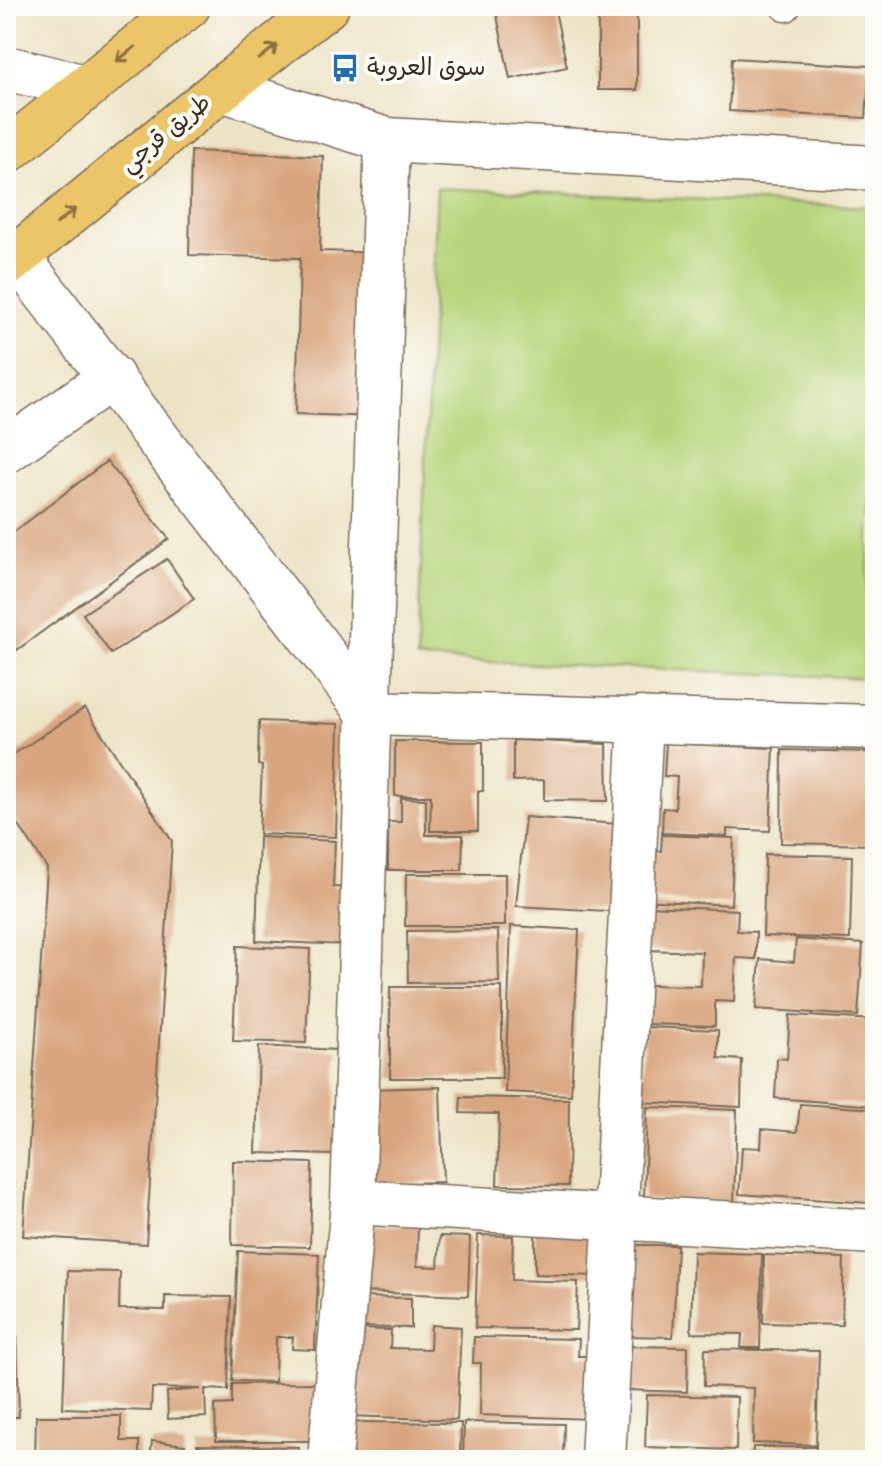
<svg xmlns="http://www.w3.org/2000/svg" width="881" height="1466" viewBox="0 0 881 1466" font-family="Mynerve,'Playpen Sans Arabic',sans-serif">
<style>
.green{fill:#b7d57c;stroke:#79804d;stroke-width:2}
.building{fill:#d9a57e}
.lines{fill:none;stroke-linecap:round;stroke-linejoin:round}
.lane-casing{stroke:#796b59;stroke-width:31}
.street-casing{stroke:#796b59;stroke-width:47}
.highway-casing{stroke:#796b59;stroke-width:47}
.lane{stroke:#fff;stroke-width:28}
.street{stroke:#fff;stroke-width:44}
.highway{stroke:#edc569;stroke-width:44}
.oneway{stroke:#8b7040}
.labels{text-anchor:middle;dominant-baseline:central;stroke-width:8;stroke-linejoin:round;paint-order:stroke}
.poi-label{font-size:24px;fill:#3b2a1e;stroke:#fdfcf7;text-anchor:start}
.street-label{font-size:24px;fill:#3b2a1e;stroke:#fdfcf7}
</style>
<rect width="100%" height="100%" fill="#fdfcf7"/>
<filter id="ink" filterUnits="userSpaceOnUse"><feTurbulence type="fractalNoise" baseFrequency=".0125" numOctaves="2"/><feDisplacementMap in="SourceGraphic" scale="16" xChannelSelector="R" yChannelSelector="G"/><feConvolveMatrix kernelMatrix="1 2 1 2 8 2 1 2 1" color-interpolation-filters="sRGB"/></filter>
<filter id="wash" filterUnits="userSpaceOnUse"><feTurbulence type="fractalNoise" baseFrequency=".006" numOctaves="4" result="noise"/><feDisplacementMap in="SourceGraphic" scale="32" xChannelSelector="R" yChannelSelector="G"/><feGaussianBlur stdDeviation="1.8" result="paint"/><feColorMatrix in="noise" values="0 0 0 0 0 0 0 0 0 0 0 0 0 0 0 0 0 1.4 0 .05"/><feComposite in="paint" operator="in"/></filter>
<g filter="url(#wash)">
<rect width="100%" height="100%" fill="#ede4c6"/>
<path class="green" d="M437 188 875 207V406L863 678 417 659Z"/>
<g id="blocks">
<g class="building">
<path d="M495 6H554L567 67 510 79Z"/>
<rect x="598" y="6" width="39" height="84"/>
<path d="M732 58 870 66 866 118 729 111Z"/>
<path d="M191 151 323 156 320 251 380 253 375 417 296 414 300 258 189 255Z"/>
<path d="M107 461 169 539 6 658V538Z"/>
<path d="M167 559 194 599 111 654 83 614Z"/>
<path d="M85 708 172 841 146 1244 23 1236 47 868 6 806V759Z"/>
<path d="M259 721 339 724 336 837 259 834 262 766 258 765Z"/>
<path d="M513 740 607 744 608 801 544 800V780L513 781Z"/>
<path d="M395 741 483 742V791H478V831H430L431 796H395Z"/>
<path d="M666 743 774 748 770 831 727 829V836L662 833 663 808 675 809 677 777 664 776Z"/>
<path d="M782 750 875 752V845L781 843Z"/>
<path d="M401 798 426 799V835H463L462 870H388V822H401Z"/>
<path d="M525 817 631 825 626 912 516 906Z"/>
<path d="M662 835 734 838 731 905 642 900 645 850 661 851Z"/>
<path d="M259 837 335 841 333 887 348 888 347 945 256 941Z"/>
<path d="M765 854 852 856 850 939 763 936Z"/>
<path d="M406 874H505V926H405Z"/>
<path d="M647 906 738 910 737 931 756 932V959L736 958 734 1002 715 1001V1026L645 1024 647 985 701 986 702 952 646 950Z"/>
<path d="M511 926 579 930 571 1095 505 1092Z"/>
<path d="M498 930 499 982 408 983 407 931Z"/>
<path d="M796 939 863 944 858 1016 756 1009 760 959 794 962Z"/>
<path d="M237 946 310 949 306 1043 233 1041Z"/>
<rect x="390" y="987" width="112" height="91"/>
<path d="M790 1015 875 1020V1106L775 1098 777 1058 787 1059Z"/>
<path d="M645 1027 718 1030V1058L742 1060 741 1107 641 1102Z"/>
<path d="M259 1046 338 1050 334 1155 256 1153Z"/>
<path d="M440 1087 443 1182 369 1184 367 1089Z"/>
<path d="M461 1097 569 1099 568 1186 497 1185 499 1114 460 1113Z"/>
<path d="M800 1104 875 1109 870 1203 739 1194 742 1147 761 1148 762 1129 797 1132Z"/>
<path d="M647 1107 737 1110 734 1202 644 1199Z"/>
<path d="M233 1161 312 1163 310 1247 232 1245Z"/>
<path d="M364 1225 418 1226 417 1266 438 1267 440 1236 470 1237 468 1296 361 1292Z"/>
<path d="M535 1226 599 1228 598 1276 535 1274Z"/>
<path d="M478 1235 513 1236 512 1280 578 1282 576 1330 475 1328Z"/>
<path d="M630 1245H677L673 1337 627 1336Z"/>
<path d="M238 1251 319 1254 315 1350 292 1349 293 1337H276L275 1382 232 1381Z"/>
<path d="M693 1252 762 1254 760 1348H741L742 1334 691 1333Z"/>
<path d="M764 1255 844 1258 842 1325 763 1323Z"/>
<path d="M68 1271 120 1272 119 1309 165 1310V1296L231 1297 228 1390 205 1389 206 1417 168 1419 167 1392 201 1389 152 1388 151 1411 63 1408Z"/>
<path d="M349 1297 411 1298V1328L348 1327Z"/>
<path d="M431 1325 461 1327 457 1420 349 1416 352 1329 391 1330 390 1348 430 1349Z"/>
<path d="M6 1336H17L19 1417H6Z"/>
<path d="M474 1337 579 1339 578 1356H595L592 1419 480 1415 481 1363H473Z"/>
<path d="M625 1346 688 1347 687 1392 624 1390Z"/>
<path d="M705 1349 819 1351 816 1445 753 1443 754 1388 704 1386Z"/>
<path d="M319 1383V1441H216L215 1405 232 1404V1384Z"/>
<path d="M647 1395 737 1397 736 1450 645 1447Z"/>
<path d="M36 1416H121V1441H139V1460H35Z"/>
<path d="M353 1422 461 1423 460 1460H352Z"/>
<path d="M464 1422 564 1424 563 1460H463Z"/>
<path d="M152 1441 185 1445 184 1460H150Z"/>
<path d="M197 1445 299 1447V1460H197Z"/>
<path d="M753 1447H816L815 1460H752Z"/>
</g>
</g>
</g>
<g filter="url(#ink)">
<use href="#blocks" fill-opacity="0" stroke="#796b59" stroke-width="2"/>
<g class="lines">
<defs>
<path id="lane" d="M785 6 786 7"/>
<g id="street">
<path d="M6 68 85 87"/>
<path d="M221 89 387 140 353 1202 330 1460"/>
<path d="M387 140 875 168"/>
<path d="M17 256 369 713"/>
<path d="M6 451 112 377"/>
<path d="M369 713 875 727"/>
<path d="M353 1202 875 1232"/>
<path d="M603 1460 641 719"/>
</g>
<g id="highway">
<path d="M6 152 188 6"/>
<path d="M6 265 221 89 327 6"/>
</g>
</defs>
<use href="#lane" class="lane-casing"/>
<use href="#street" class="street-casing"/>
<use href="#highway" class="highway-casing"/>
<use href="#lane" class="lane"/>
<use href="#street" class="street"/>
<use href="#highway" class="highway"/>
</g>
<defs><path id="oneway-shaft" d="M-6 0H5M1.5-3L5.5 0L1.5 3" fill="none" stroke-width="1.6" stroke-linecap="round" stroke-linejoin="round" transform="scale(2)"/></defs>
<g class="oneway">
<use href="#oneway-shaft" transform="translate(268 52) rotate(-38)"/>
<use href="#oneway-shaft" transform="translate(126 54) rotate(142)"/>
<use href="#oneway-shaft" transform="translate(66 216) rotate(-39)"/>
</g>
</g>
<defs>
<symbol id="bus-bare" viewBox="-9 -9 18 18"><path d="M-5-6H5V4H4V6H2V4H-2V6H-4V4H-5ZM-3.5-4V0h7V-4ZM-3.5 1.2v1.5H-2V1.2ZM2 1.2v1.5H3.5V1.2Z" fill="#1f6fb2" stroke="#fdfcf7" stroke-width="2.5" paint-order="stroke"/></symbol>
</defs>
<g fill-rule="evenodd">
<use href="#bus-bare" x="325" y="48" width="40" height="40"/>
</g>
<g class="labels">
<g class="poi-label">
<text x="367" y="68">سوق العروبة</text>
</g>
<g class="street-label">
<text transform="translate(166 134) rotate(-39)">طريق قرجي</text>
</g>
</g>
<rect width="881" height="1466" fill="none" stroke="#fdfcf7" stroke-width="32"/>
</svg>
